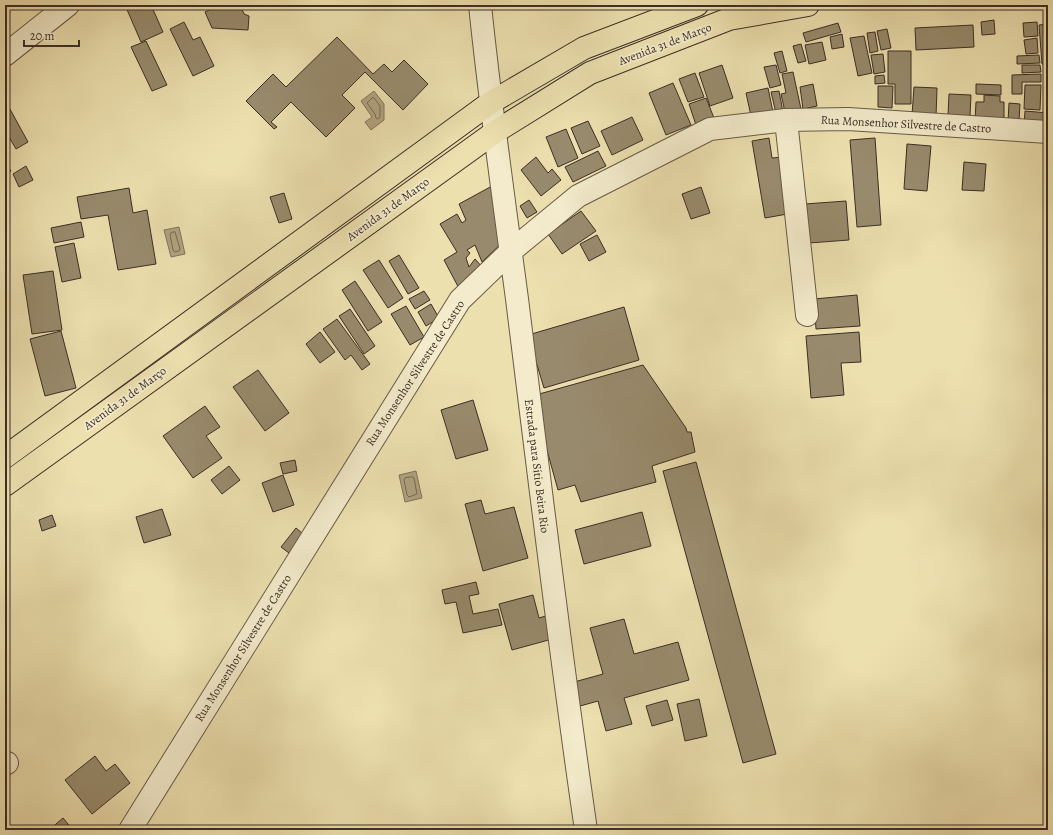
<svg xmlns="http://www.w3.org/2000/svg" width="1053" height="835" viewBox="0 0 1053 835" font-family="Alegreya,serif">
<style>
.water{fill:#b1a380;stroke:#82745c}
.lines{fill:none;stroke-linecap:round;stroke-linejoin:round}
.shore{stroke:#766853;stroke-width:1}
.building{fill:#988b6d;stroke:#3c2e26}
.minor-casing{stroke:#685a48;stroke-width:24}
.major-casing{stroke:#3c2e26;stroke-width:24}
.minor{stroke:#f3ebcb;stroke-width:22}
.major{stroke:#ede0af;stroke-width:22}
.labels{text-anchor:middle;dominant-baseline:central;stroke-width:3.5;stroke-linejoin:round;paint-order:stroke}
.street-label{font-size:12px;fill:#3c2e26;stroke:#f3ebcb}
</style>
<rect width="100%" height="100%" fill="#ede0af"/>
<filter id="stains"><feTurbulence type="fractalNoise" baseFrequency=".005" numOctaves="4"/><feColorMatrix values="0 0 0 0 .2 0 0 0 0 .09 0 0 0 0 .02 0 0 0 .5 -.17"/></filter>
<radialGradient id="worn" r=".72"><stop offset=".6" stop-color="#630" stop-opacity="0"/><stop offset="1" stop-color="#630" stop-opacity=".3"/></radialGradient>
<g class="water">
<path d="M374 91 384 104V120L371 130 365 122 372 117 361 101Z"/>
<path d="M179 227 185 254 171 257 164 230Z"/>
<path d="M416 471 422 498 405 502 399 475Z"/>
</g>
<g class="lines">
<g class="shore">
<path d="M374 98 380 106V117L378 119 376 118 375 114 367 103 372 98Z"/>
<path d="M175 232 180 249 179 251 175 252 173 250 170 235 171 233Z"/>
<path d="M412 477 414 478 417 494 409 497 407 495 404 480 405 478Z"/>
</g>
</g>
<g class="building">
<path d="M125 5H151L163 32 141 42Z"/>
<path d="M220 5H240L244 14 249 16 248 30 212 28 205 12Z"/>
<path d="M994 20 995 34 982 35 981 22Z"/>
<path d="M184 22 193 40 200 37 214 66 193 76 170 29Z"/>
<path d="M1037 22 1038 36 1024 37 1023 23Z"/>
<path d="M838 23 841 32 806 42 803 33Z"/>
<path d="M1048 24V64H1042L1039 25Z"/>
<path d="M973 25 974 47 916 50 915 28Z"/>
<path d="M887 29 891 48 881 50 877 31Z"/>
<path d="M875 32 878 51 870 53 867 33Z"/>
<path d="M842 34 844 47 832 49 830 37Z"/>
<path d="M864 36 872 73 858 76 850 38Z"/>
<path d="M337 37 373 74 384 64 392 72 404 60 428 84 403 110 365 72 342 95 355 108 326 137 291 102 271 122 277 127 274 129 246 101 273 74 286 87Z"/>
<path d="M1037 38 1038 53 1026 54 1024 40Z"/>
<path d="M146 41 167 85 152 91 131 47Z"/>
<path d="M822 42 826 60 809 64 805 45Z"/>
<path d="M801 44 806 61 798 63 793 46Z"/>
<path d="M782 51 787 71 780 73 774 53Z"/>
<path d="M888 51H911V104H895V84H888Z"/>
<path d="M883 54 885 72 874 74 871 55Z"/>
<path d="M1039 55 1040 63 1017 64V56Z"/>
<path d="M722 65 733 98 710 106 699 73Z"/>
<path d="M776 65 781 85 770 88 764 67Z"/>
<path d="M1022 65H1040L1041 72 1022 73Z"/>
<path d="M793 72 801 109 785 112 781 94 786 93 782 74Z"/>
<path d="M695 73 704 97 688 102 679 79Z"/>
<path d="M1041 74V82H1022V94H1012V75Z"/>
<path d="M884 75 885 83 875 84V76Z"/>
<path d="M673 83 691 125 666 135 649 93Z"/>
<path d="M813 84 817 106 803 109 800 87Z"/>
<path d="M976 84 1001 85V95L976 94Z"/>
<path d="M1025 85H1041L1040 110 1024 109Z"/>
<path d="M878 86H893L892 108 878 107Z"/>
<path d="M914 87 937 88 936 117 912 115Z"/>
<path d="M768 88 773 112 751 116 746 93Z"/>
<path d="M779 91 783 112 776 113 771 92Z"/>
<path d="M949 94 971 95 970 116 948 115Z"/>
<path d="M984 95 1000 96V102H1004V122L975 121 976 102H984Z"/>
<path d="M706 98 714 118 696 125 689 104Z"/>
<path d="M5 100 28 142 16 149 5 130Z"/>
<path d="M1009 103 1020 104 1019 122H1008Z"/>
<path d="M1025 111 1048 113V126L1024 125Z"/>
<path d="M632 117 643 140 612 155 601 131Z"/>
<path d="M588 121 600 146 582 154 571 128Z"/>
<path d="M566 129 578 158 558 167 546 137Z"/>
<path d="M769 138 772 158 783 157 793 213 765 218 752 141Z"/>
<path d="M875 138 881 225 857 227 850 140Z"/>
<path d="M907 144 931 146 927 191 904 189Z"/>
<path d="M598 151 606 166 573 182 565 167Z"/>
<path d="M536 157 548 173 552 169 561 180 541 196 521 170Z"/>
<path d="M964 162 986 164 984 191 962 190Z"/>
<path d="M5 163 11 171 5 176Z"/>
<path d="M26 166 33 180 19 187 13 174Z"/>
<path d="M492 186 506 239 482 262 475 245 467 250 470 253 466 258 469 267 475 259 483 268 462 294 444 260 457 252 440 224 457 214 462 223 466 220 459 204Z"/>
<path d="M701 187 710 213 691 219 682 194Z"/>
<path d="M129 188 133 213 147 210 156 264 118 270 108 215 81 219 77 197Z"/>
<path d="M284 193 292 219 279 223 270 197Z"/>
<path d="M529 200 537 212 527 218 520 206Z"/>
<path d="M846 201 849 240 809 243 805 204Z"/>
<path d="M581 211 596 231 562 254 548 234Z"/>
<path d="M81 222 84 237 54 243 51 228Z"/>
<path d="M597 235 606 252 589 261 580 244Z"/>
<path d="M74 243 81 278 62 282 55 247Z"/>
<path d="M399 255 419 288 408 294 389 261Z"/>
<path d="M379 260 403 298 388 308 363 270Z"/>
<path d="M53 271 62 330 32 334 23 275Z"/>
<path d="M355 281 382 322 368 331 342 290Z"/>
<path d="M424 291 430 300 415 309 409 299Z"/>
<path d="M857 295 860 326 816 329 814 299Z"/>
<path d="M431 304 439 318 426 326 418 312Z"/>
<path d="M406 306 424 337 410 345 391 314Z"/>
<path d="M624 307 639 360 544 388 528 335Z"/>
<path d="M350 309 375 346 364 354 339 316Z"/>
<path d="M337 319 370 364 362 370 351 355 345 360 323 329Z"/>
<path d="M61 331 76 388 45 396 30 339Z"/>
<path d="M320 332 335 352 320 363 306 344Z"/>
<path d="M859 332 861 362 841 363 844 395 811 398 806 336Z"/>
<path d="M643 365 686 428 687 432H691L695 452 652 466 656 482 581 502 575 485 558 490 532 396Z"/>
<path d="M258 370 289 413 265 431 233 387Z"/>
<path d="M473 400 488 450 456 459 441 410Z"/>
<path d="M205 406 220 427 206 436 222 458 193 478 163 436Z"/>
<path d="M295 460 297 471 283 474 280 463Z"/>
<path d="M696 462 776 754 743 763 663 471Z"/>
<path d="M229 466 240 480 222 494 211 480Z"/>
<path d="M283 475 294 505 273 512 262 483Z"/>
<path d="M481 500 485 514 514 507 528 558 483 571 465 504Z"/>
<path d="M162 509 171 535 144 543 136 517Z"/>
<path d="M642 512 651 546 584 564 575 530Z"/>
<path d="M52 515 56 526 42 531 39 520Z"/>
<path d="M296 528 308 538 293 556 281 547Z"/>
<path d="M476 582 479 594 469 596 473 614 498 609 502 625 463 633 456 602 445 604 442 590Z"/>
<path d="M533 595 539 618 549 615 556 638 512 650 499 604Z"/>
<path d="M624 619 634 654 678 642 689 680 624 698 632 724 606 731 598 701 573 708 567 684 603 674 590 628Z"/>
<path d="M699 699 707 736 685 741 677 704Z"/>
<path d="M667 700 673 720 652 726 646 706Z"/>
<path d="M95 756 106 771 115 764 130 783 92 814 65 780Z"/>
<path d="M63 818 73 830H49Z"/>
</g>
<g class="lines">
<defs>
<g id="minor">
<path d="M480 5C490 103 504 201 517 299 539 476 560 653 586 830"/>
<path d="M5 55 68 5"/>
<path d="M786 120 807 315"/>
<path d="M5 764 7 763"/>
<path d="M130 830 460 300 511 251 578 196 710 129 786 120 848 119 1048 132"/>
</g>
<g id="major">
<path d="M5 457 490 103 584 48 697 5"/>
<path d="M5 485 495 132 590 73 729 19 808 5"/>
</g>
</defs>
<use href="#minor" class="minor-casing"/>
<use href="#major" class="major-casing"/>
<use href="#minor" class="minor"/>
<use href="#major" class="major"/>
</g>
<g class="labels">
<g class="street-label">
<text transform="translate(665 44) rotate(-21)">Avenida 31 de Março</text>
<text transform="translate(906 124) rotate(3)">Rua Monsenhor Silvestre de Castro</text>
<text transform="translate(388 209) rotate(-36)">Avenida 31 de Março</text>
<text transform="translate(415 373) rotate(-57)">Rua Monsenhor Silvestre de Castro</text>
<text transform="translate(125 398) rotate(-36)">Avenida 31 de Março</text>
<text transform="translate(537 466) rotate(83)">Estrada para Sítio Beira Rio</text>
<text transform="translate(243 648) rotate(-58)">Rua Monsenhor Silvestre de Castro</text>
</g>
</g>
<rect width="1053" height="835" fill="none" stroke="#ede0af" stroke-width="20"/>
<rect x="6" y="6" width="1041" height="823" fill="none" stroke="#3c2e26" stroke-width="2"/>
<rect x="10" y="10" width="1033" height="815" fill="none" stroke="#3c2e26"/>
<path d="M24 40v6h55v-6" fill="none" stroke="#3c2e26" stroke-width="2"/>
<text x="30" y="40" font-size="12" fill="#3c2e26" stroke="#f3ebcb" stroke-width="3" paint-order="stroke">20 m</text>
<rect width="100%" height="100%" filter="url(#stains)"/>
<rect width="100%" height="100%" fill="url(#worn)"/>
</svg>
